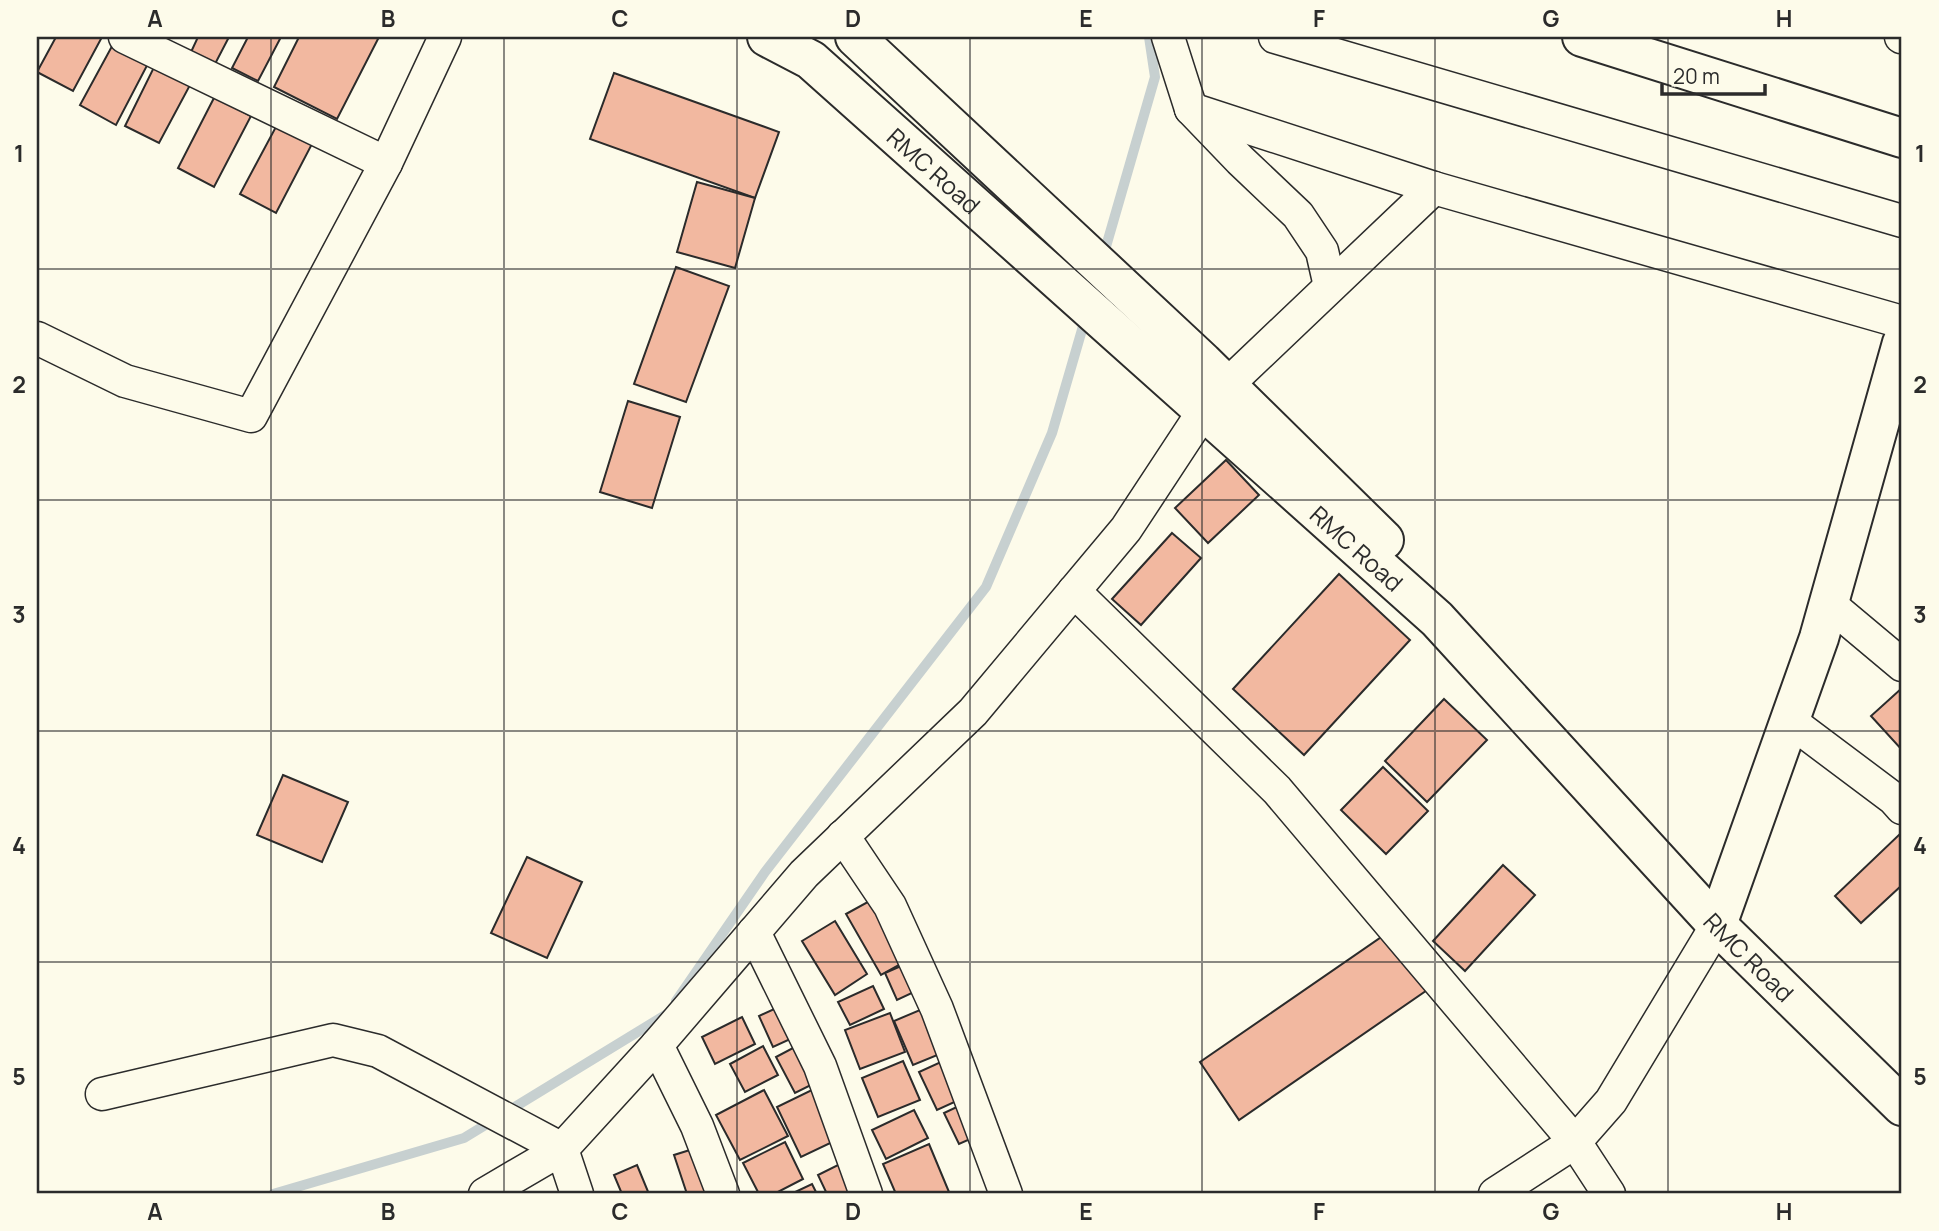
<svg xmlns="http://www.w3.org/2000/svg" width="1939" height="1231" viewBox="0 0 1939 1231" font-family="Manrope,sans-serif">
<style>
.lines{fill:none;stroke-linecap:round;stroke-linejoin:round}
.stream{stroke:#c7d0d0;stroke-width:10}
.building{fill:#f2b8a0;stroke:#2b2b2b;stroke-width:2}
.street-casing{stroke:#2b2b2b;stroke-width:35}
.secondary-casing{stroke:#2b2b2b;stroke-width:42}
.street{stroke:#fdfbea;stroke-width:32}
.secondary{stroke:#fdfbea;stroke-width:38}
.grid{fill:none;stroke:#2b2b2b;stroke-width:2;stroke-opacity:0.55}
.labels{text-anchor:middle;dominant-baseline:central;stroke-width:5;stroke-linejoin:round;paint-order:stroke}
.street-label{font-size:24px;fill:#2b2b2b;stroke:#fdfbea}
.neatline{fill:none;stroke:#2b2b2b;stroke-width:2.5}
.grid-label{font-size:23px;text-anchor:middle;font-weight:bold;fill:#2b2b2b}
</style>
<rect width="100%" height="100%" fill="#fdfbea"/>
<g class="lines">
<g class="stream">
<path d="M1103 257 1155 77 1149 37"/>
<path d="M676 1001 765 872 986 587 1052 433 1086 316"/>
<path d="M273 1194 464 1138 667 1014"/>
</g>
</g>
<g class="building">
<path d="M56 37H102L73 91 37 72Z"/>
<path d="M117 37 153 54 116 125 80 105Z"/>
<path d="M198 37H229L215 64 191 52Z"/>
<path d="M248 37H281L258 81 232 68Z"/>
<path d="M299 37H379L337 119 274 87Z"/>
<path d="M161 53 197 72 159 143 125 126Z"/>
<path d="M614 73 779 132 755 198 590 139Z"/>
<path d="M216 94V97L251 116 214 187 178 168Z"/>
<path d="M278 123 313 142 276 213 240 194Z"/>
<path d="M697 182 755 198 735 268 677 252Z"/>
<path d="M676 267 729 286 686 402 634 384Z"/>
<path d="M628 401 680 417 652 508 600 492Z"/>
<path d="M1226 460 1259 495 1208 543 1175 508Z"/>
<path d="M1172 533 1201 558 1141 625 1112 599Z"/>
<path d="M1339 574 1410 640 1304 755 1233 689Z"/>
<path d="M1902 688V750L1871 716Z"/>
<path d="M1444 699 1487 740 1427 802 1385 761Z"/>
<path d="M1383 767 1428 811 1386 854 1341 810Z"/>
<path d="M283 775 348 802 322 862 257 835Z"/>
<path d="M1902 832V885L1861 923 1835 896Z"/>
<path d="M527 857 582 882 547 958 491 933Z"/>
<path d="M1503 865 1535 895 1465 971 1433 941Z"/>
<path d="M884 893 919 954 881 975 846 914Z"/>
<path d="M835 921 867 974 835 995 802 941Z"/>
<path d="M1393 929 1433 986 1239 1120 1200 1062Z"/>
<path d="M917 959 929 985 897 1000 885 973Z"/>
<path d="M873 986 884 1009 850 1025 838 1002Z"/>
<path d="M796 999 810 1030 773 1047 759 1016Z"/>
<path d="M939 1002 957 1047 913 1065 894 1021Z"/>
<path d="M890 1013 905 1052 860 1069 845 1030Z"/>
<path d="M742 1017 755 1044 715 1064 702 1037Z"/>
<path d="M808 1040 827 1077 795 1093 776 1057Z"/>
<path d="M763 1046 778 1075 745 1092 730 1064Z"/>
<path d="M954 1056 972 1094 937 1110 919 1072Z"/>
<path d="M903 1061 920 1100 878 1117 862 1078Z"/>
<path d="M820 1086 845 1136 801 1157 777 1107Z"/>
<path d="M764 1090 788 1136 740 1160 716 1115Z"/>
<path d="M980 1096 995 1128 959 1144 944 1113Z"/>
<path d="M914 1110 928 1138 886 1159 872 1130Z"/>
<path d="M785 1142 803 1179 774 1194H759L743 1163Z"/>
<path d="M709 1144 725 1194H687L674 1155Z"/>
<path d="M929 1144 949 1192 943 1194H896L883 1164Z"/>
<path d="M858 1155 877 1194H827L818 1175Z"/>
<path d="M637 1165 649 1194H622L614 1175Z"/>
<path d="M812 1184 817 1194H791Z"/>
</g>
<g class="lines">
<defs>
<g id="street">
<path d="M125 37 386 163"/>
<path d="M1168 37 1191 109 1240 160 1298 215 1322 251 1330 286"/>
<path d="M1275 37 1902 221"/>
<path d="M1901 37H1902"/>
<path d="M1191 109 1434 188 1902 322"/>
<path d="M37 338 125 381 251 416 386 163 445 37"/>
<path d="M1074 591 1277 790 1575 1142 1609 1194"/>
<path d="M1828 603 1902 665"/>
<path d="M1790 721 1894 799 1902 808"/>
<path d="M843 836 890 906 937 1009 1006 1194"/>
<path d="M754 932 820 1066 866 1194"/>
<path d="M657 1045 697 1126 723 1194"/>
<path d="M102 1094 333 1040 378 1051 562 1149 577 1194"/>
<path d="M485 1194 562 1149 657 1045 804 874 973 712 1126 529 1203 412 1227 385 1434 188"/>
<path d="M1495 1194 1575 1142 1611 1101 1717 925"/>
</g>
<g id="secondary">
<path id="s1" d="M767 37 811 60 1437 619 1717 925 1902 1106"/>
<path d="M855 37 1203 362 1384 540"/>
<path d="M1582 37 1902 138"/>
<path d="M1717 925 1819 638 1902 343"/>
</g>
</defs>
<use href="#street" class="street-casing"/>
<use href="#secondary" class="secondary-casing"/>
<use href="#street" class="street"/>
<use href="#secondary" class="secondary"/>
</g>
<path class="grid" d="M271 37V1194M504 37V1194M737 37V1194M970 37V1194M1202 37V1194M1435 37V1194M1668 37V1194M37 269H1902M37 500H1902M37 731H1902M37 962H1902"/>
<g class="labels">
<g class="street-label">
<text stroke="none"><textPath href="#s1" startOffset="215">RMC Road</textPath></text>
<text stroke="none"><textPath href="#s1" startOffset="782">RMC Road</textPath></text>
<text stroke="none"><textPath href="#s1" startOffset="1349">RMC Road</textPath></text>
</g>
</g>
<rect width="1939" height="1231" fill="none" stroke="#fdfbea" stroke-width="77"/>
<path d="M1662 84v10h103v-10" fill="none" stroke="#2b2b2b" stroke-width="3.5"/>
<text x="1673" y="84" font-size="21" fill="#2b2b2b" stroke="#fdfbea" stroke-width="5" paint-order="stroke">20 m</text>
<rect x="38" y="38" width="1862" height="1154" class="neatline"/>
<g class="grid-label">
<text x="155" y="27">A</text>
<text x="388" y="27">B</text>
<text x="620" y="27">C</text>
<text x="853" y="27">D</text>
<text x="1086" y="27">E</text>
<text x="1319" y="27">F</text>
<text x="1551" y="27">G</text>
<text x="1784" y="27">H</text>
<text x="19" y="162">1</text>
<text x="1920" y="162">1</text>
<text x="19" y="393">2</text>
<text x="1920" y="393">2</text>
<text x="19" y="623">3</text>
<text x="1920" y="623">3</text>
<text x="19" y="854">4</text>
<text x="1920" y="854">4</text>
<text x="19" y="1085">5</text>
<text x="1920" y="1085">5</text>
<text x="155" y="1220">A</text>
<text x="388" y="1220">B</text>
<text x="620" y="1220">C</text>
<text x="853" y="1220">D</text>
<text x="1086" y="1220">E</text>
<text x="1319" y="1220">F</text>
<text x="1551" y="1220">G</text>
<text x="1784" y="1220">H</text>
</g>
</svg>
